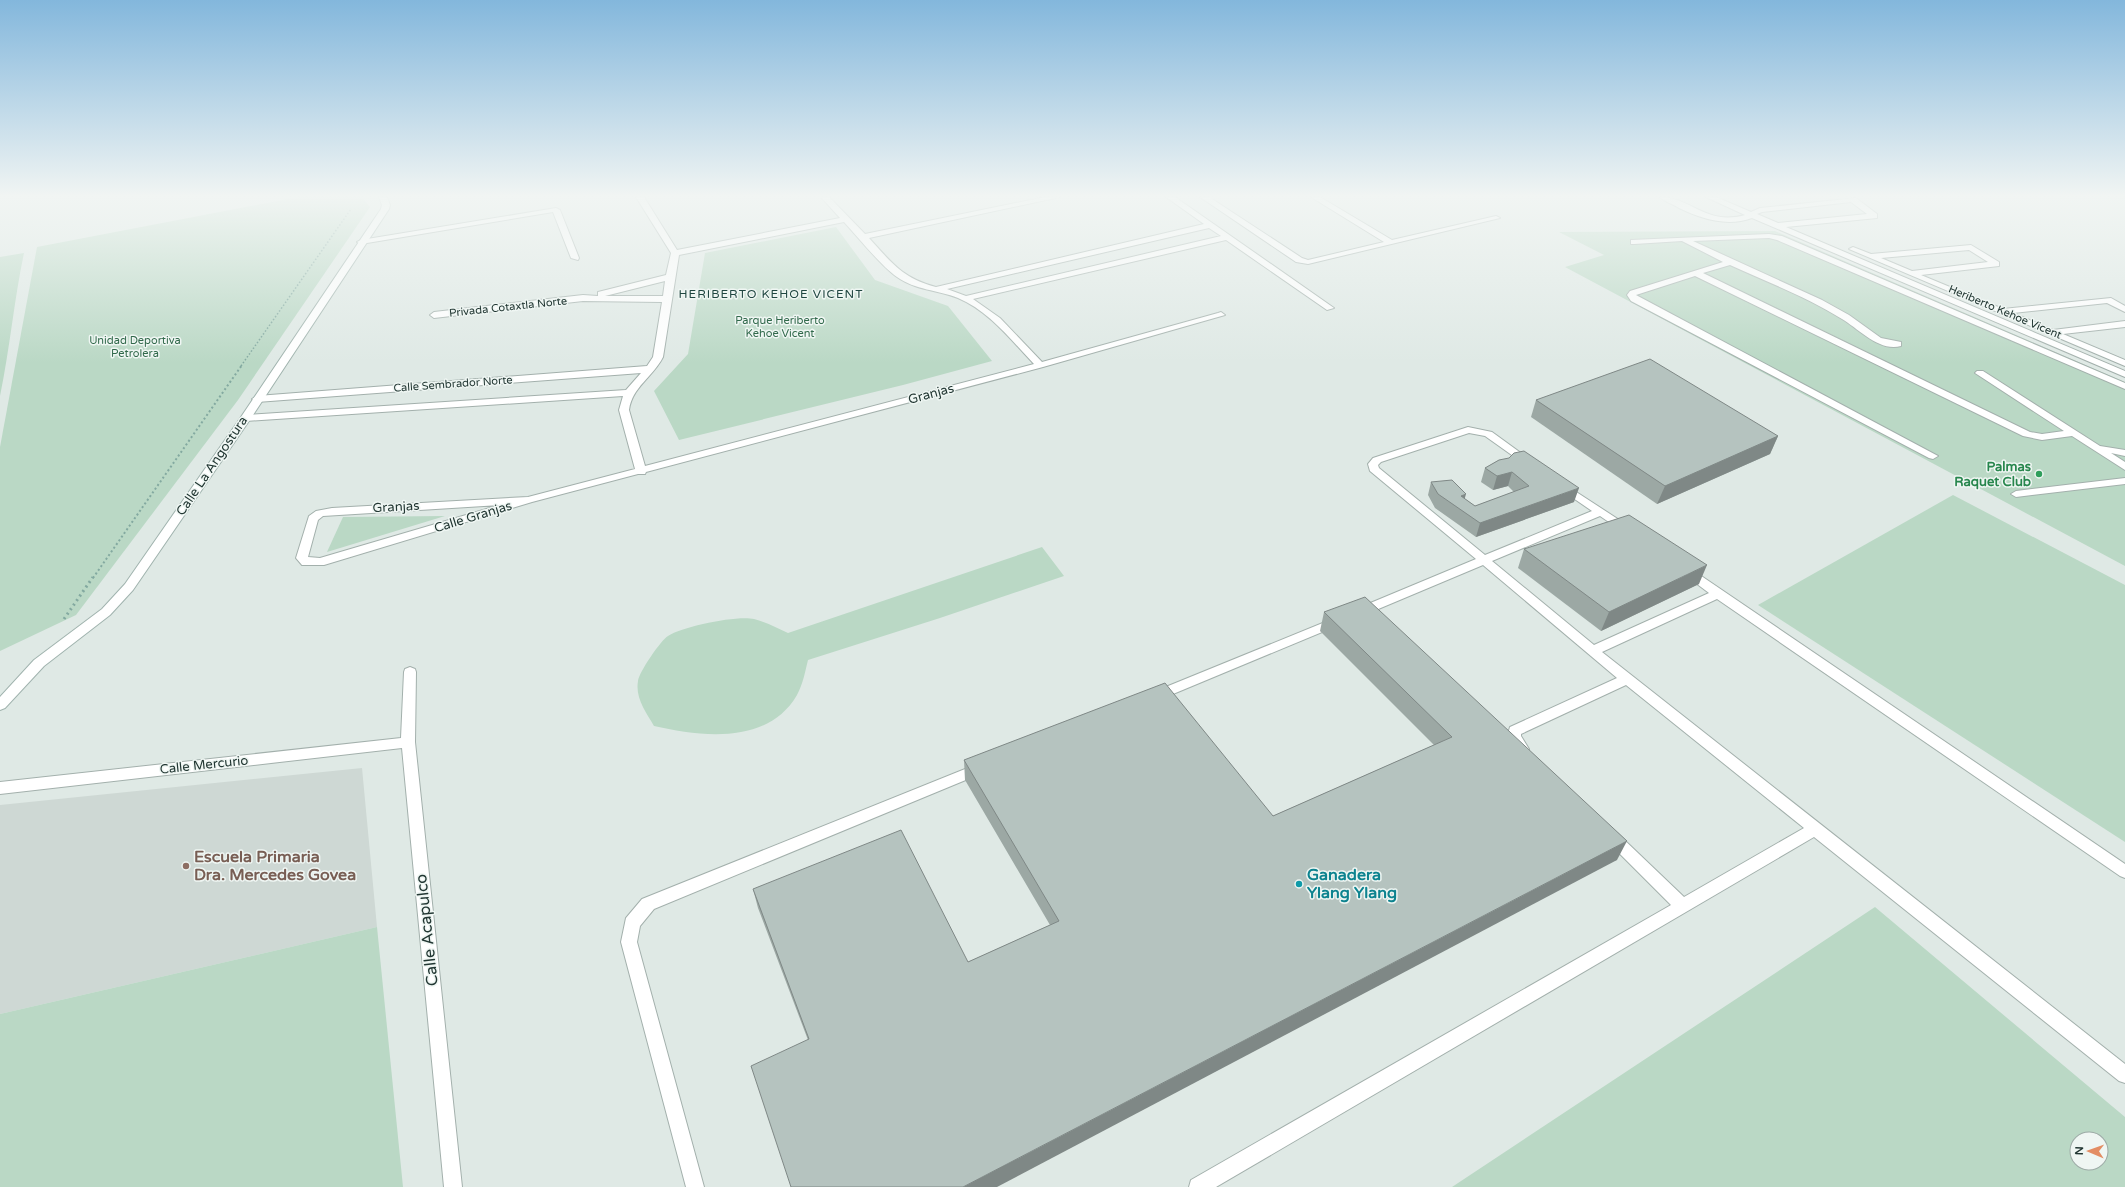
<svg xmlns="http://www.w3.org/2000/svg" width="2125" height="1187" viewBox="0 0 2125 1187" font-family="'Varela Round',sans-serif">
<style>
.built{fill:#ced8d4}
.green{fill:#bad8c5;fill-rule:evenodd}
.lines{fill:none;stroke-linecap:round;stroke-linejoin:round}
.lane-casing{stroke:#a3b0ac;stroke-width:2}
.street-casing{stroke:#a3b0ac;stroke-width:2}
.secondary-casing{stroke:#a0b3ae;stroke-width:2}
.path-far2{stroke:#83a9a0;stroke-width:1.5;stroke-dasharray:1.5 2;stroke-linecap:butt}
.path-far1{stroke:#83a9a0;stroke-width:2;stroke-dasharray:2 2.5;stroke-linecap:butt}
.path{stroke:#83a9a0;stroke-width:3;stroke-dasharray:2 3.5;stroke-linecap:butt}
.lane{fill:#fff;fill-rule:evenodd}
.street{fill:#fff;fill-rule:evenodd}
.secondary{fill:#fff;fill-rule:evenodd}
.wall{fill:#9ca8a4}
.shaded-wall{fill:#7f8886}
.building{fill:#b5c3bf;stroke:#7f8886}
.leisure-dot{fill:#2e9e5b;stroke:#eff6f3;stroke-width:1.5}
.education-dot{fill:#8d6e63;stroke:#eff6f3;stroke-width:1.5}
.culture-dot{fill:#0f9aa8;stroke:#eff6f3;stroke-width:1.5}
.labels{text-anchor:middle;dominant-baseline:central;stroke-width:3;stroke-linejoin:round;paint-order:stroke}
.far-street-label{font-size:11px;fill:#223733;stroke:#eff6f3}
.far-park-label{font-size:11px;fill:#31694b;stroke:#eff6f3}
.far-neighbourhood-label{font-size:12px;letter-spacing:1px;fill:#204741;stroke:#eff6f3}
.street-label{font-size:13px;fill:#223733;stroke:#eff6f3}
.leisure-label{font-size:13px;font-weight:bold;fill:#27864d;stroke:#eff6f3;text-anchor:end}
.near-education-label{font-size:16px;font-weight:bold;fill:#785e54;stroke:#eff6f3;text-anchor:start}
.near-culture-label{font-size:16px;font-weight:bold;fill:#0d838f;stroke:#eff6f3;text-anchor:start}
.near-street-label{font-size:16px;fill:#223733;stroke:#eff6f3}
</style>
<rect width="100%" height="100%" fill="#dfe9e5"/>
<path class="built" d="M362 768 377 927 0 1014V805Z"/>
<g class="green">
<path d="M298 197H362L370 207 238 400 76 615 0 651V447L37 247Z"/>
<path d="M836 227 875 280 948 306 992 361 903 385 679 440 654 391 688 354 705 253Z"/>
<path d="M1775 231 2125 382V566L1565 267 1604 255 1559 232Z"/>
<path d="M24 253C14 300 10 348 0 396V257Z"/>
<path d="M1953 495 2125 585V842L1758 605Z"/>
<path d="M445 516 327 552 343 517Z"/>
<path d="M1042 547 1064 576 940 618 808 660C805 672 803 684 797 695 768 745 702 737 654 726 646 712 635 698 638 681 639 672 661 640 668 636 683 626 738 615 754 619 766 622 777 628 788 633Z"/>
<path d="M1875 907 2125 1117V1187H1452ZM2077 1139H2101V1163H2077Z"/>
<path d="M377 927 403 1187H0V1014Z"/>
</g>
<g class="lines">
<defs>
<g id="lane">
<path d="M1200 197H1209L1302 258 1308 260 1384 242 1311 197H1320L1392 240 1496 216 1500 218 1308 264 1296 262Z"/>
<path d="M1660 197C1691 197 1706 226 1745 215L1706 197H1716L1751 212 1760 208 1856 198 1877 214V218L1786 227 2125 371V377L1752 218C1727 227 1702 219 1679 208 1673 204 1665 202 1660 197ZM1851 202 1867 214 1778 223 1757 214 1762 212Z"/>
<path d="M556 208 560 210 579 258 578 260 571 258 553 212 361 244 357 242 361 240Z"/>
<path d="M1971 245 1999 262V266L1921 275 2003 309 2111 298 2125 306V312L2107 303 2013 313 2053 330 2125 321V327L2063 334 2125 360V366L1849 249 1853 247 1871 254ZM1969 250 1988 262 1912 271 1881 258Z"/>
<path d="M1468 427 1492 432 1532 461 1527 464 1523 463 1485 436 1469 433 1381 462 1378 465 1379 468 1485 555 1592 511 1560 489 1559 487 1564 484 1630 527 1632 529 1630 531H1622L1600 516 1492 561 1594 645 1709 593 1681 572 1683 569H1691L2125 864V878L2120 876 1717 599 1602 652 2125 1064V1083L2119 1081 1814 837 1216 1187H1189L1191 1180 1671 905 1607 841 1605 837 1607 833 1612 831 1617 833 1684 897 1804 828 1626 685 1521 734V736L1529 749 1527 753 1522 754 1517 753 1507 737 1510 727 1617 678 1483 565 1364 615H1356L1354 612 1356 609 1476 559 1370 471 1368 464 1373 458Z"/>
<path d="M1335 618 1341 622 1339 625 1161 699H1151L1149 696 1151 693Z"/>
<path d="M980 763 985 764 987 768 985 772 654 909 640 926 637 942 704 1187H686L621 942 626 918 642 899Z"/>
</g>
<g id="street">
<path d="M636 197H644L677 250 840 218 821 197H829L865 234 1045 197H1060L869 238C892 263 902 278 936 287L1204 224 1166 197H1175L1334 308 1327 310 1226 240 973 299 1000 318 1042 362 1218 313 1221 312 1225 315 1043 367 646 472 645 474H638L532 502 324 565H302L296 558 309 516 316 511 332 508 528 497 635 469 619 410 623 396 246 421 241 418 246 415 626 390 641 373 257 402 252 399 257 396 647 366 653 357 662 302 583 301 434 318 430 315 434 312 583 295 598 296V292L666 275 671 253ZM844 222C858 237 881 266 897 277 915 290 938 290 958 298 989 311 1011 340 1034 364L645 466 629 410C632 387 653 377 663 357L679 255ZM1209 228 1221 236 966 296 947 289ZM665 281 663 296H605ZM500 505 320 558 308 557 318 520 323 516Z"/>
<path d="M1769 234 1782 236 2125 383V389L1777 240 1769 238 1693 241 1822 300 1849 315 1881 338 1901 342V346C1879 352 1859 329 1842 319 1807 297 1767 282 1730 265L1703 273 2030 432 2042 434 2064 431 1975 373 1977 371H1983L2100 446 2125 450V456L2111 453 2125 462V470L2072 436 2042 440 2023 436 1695 276 1636 295 1938 456 1933 459 1929 458 1631 301 1627 295 1630 291 1723 262 1682 241 1634 244H1631V240Z"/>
<path d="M2125 478V484L2016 497 2011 494 2016 491Z"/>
<path d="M410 667 415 669 416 672 415 742 462 1187H444L402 748 0 794V782L401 738 404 672 405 669Z"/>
</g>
<path id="secondary" d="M379 197H387L390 205 389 209 251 418 133 590 110 615 44 666 5 708 0 710V697L34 660 102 609 125 584 241 417 381 209 382 205Z"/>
</defs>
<use href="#lane" class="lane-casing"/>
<use href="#street" class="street-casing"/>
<use href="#secondary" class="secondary-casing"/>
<path class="path-far2" d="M241 366 351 209"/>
<path class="path-far1" d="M93 578 242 365"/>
<path class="path" d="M64 619 93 577"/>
<use href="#lane" class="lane"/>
<use href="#street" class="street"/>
<use href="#secondary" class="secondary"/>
</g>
<g class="wall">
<path d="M1536 400 1778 436 1770 454 1657 504 1531 417Z"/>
<path d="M1499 460 1574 502 1476 537 1435 508 1428 495 1431 482 1465 499 1475 506 1514 492 1508 486 1493 490 1481 482 1485 468Z"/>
<path d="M1524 549 1699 584 1601 631 1518 568Z"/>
<path d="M1324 612 1617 860 808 1040 758 908 753 889 968 962 1050 925 965 780 964 760 1273 816 1434 745 1320 631Z"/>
</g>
<g class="shaded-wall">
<path d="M1778 436 1770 454 1657 504 1665 486Z"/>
<path d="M1512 472 1508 486 1493 490 1497 476Z"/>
<path d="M1579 488 1574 502 1476 537 1480 523Z"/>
<path d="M1466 494 1462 508 1461 496Z"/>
<path d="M1707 565 1699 584 1601 631 1609 612Z"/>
<path d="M1627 841 1617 860 997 1187H963Z"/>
</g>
<g class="building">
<path d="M1650 359 1778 436 1665 486 1536 400Z"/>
<path d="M1524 451 1579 488 1480 523 1438 494 1431 482 1452 480 1466 494 1461 496 1475 506 1529 486 1512 472 1497 476 1485 468 1499 460 1509 458 1514 453Z"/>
<path d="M1629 515 1707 565 1609 612 1524 549Z"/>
<path d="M1365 597 1627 841 963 1187H791L751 1066 809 1039 753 889 901 830 968 962 1059 921 964 760 1165 683 1273 816 1452 737 1324 612Z"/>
</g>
<linearGradient id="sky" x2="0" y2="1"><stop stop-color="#83b7dc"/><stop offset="0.54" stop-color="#f1f5f3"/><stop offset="1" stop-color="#f1f5f3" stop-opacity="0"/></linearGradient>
<rect width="2125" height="363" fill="url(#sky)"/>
<circle class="leisure-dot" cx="2039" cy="474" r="4"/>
<circle class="education-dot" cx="186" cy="866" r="4"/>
<circle class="culture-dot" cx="1299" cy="884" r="4"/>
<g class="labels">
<g class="far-street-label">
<text transform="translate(508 307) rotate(-6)">Privada Cotaxtla Norte</text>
<text transform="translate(2005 312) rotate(23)">Heriberto Kehoe Vicent</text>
<text transform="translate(453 384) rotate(-4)">Calle Sembrador Norte</text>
</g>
<g class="far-park-label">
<text x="780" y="320">Parque Heriberto<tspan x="780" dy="13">Kehoe Vicent</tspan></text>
<text x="135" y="340">Unidad Deportiva<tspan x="135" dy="13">Petrolera</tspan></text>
</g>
<g class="far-neighbourhood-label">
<text x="771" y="294">HERIBERTO KEHOE VICENT</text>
</g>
<g class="street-label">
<text transform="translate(931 394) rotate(-15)">Granjas</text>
<text transform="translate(212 466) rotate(-56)">Calle La Angostura</text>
<text transform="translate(396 507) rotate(-3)">Granjas</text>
<text transform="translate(473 517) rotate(-17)">Calle Granjas</text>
<text transform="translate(204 765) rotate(-6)">Calle Mercurio</text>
</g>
<g class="leisure-label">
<text x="2031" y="467">Palmas<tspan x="2031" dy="15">Raquet Club</tspan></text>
</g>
<g class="near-education-label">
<text x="194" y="857">Escuela Primaria<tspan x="194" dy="18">Dra. Mercedes Govea</tspan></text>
</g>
<g class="near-culture-label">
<text x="1307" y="875">Ganadera<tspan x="1307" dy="18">Ylang Ylang</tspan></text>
</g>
<g class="near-street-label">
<text transform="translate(427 930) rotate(-96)">Calle Acapulco</text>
</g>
</g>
<g transform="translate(2089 1151) rotate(272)"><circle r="19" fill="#eff6f3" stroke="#9daaa6"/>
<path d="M0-3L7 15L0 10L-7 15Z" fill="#e38d63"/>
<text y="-6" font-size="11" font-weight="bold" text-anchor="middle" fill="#223733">N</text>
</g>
</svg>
